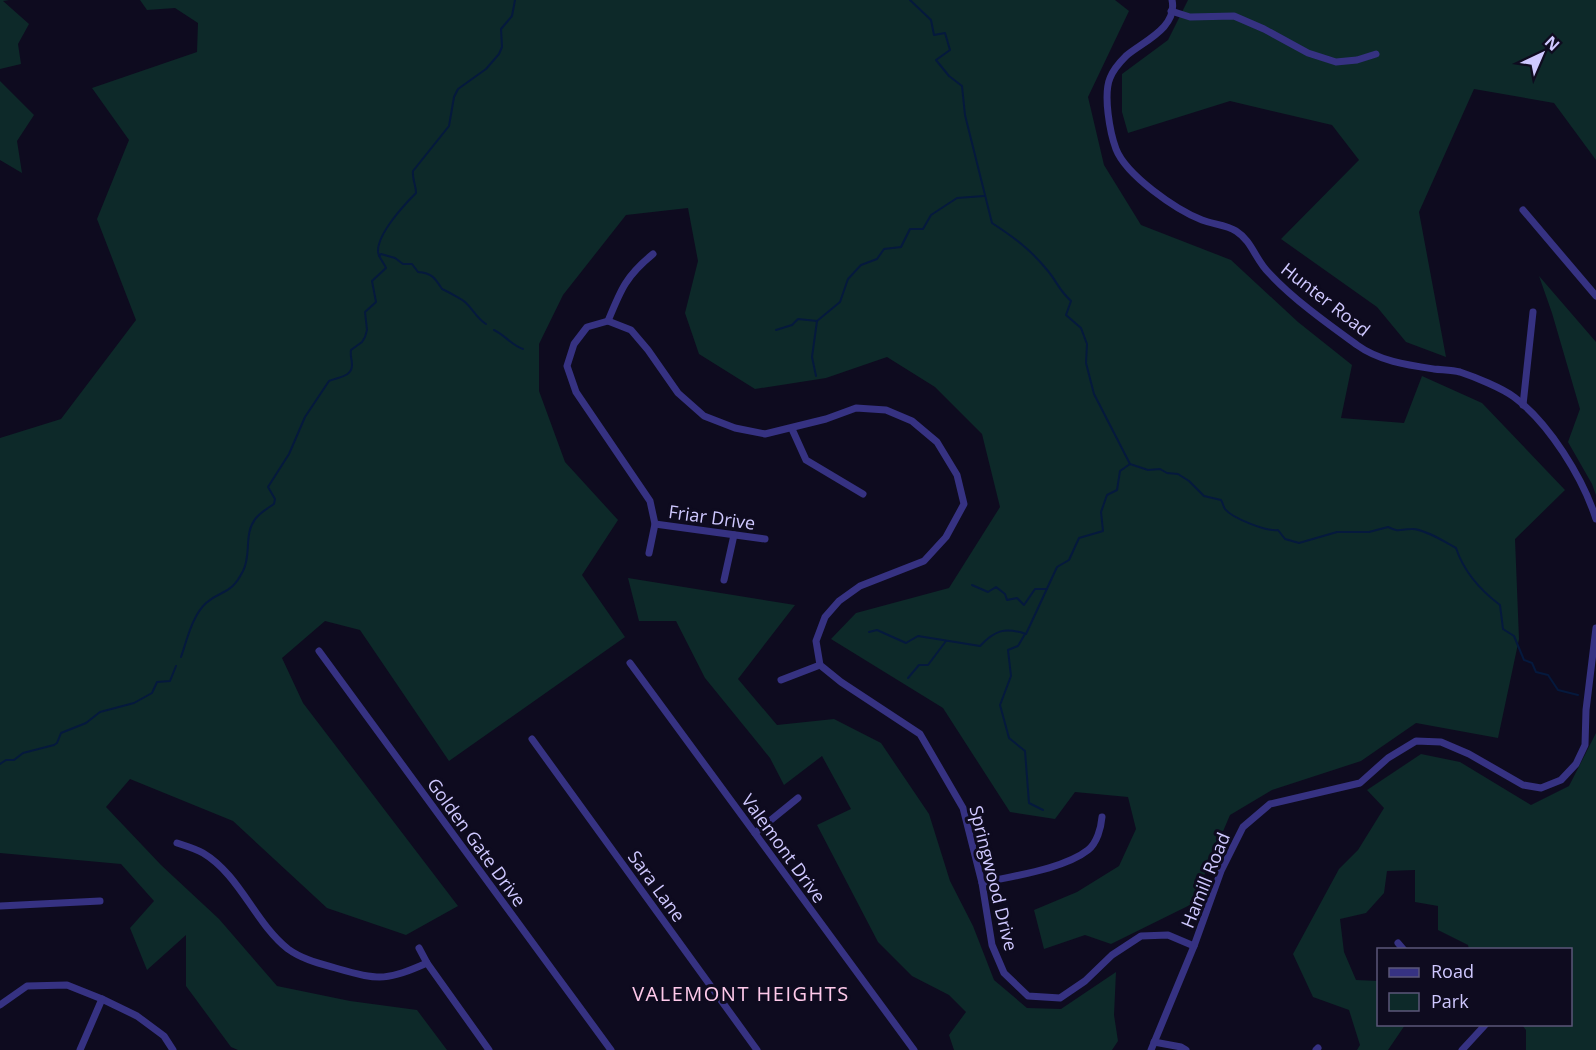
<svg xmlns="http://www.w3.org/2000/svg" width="1596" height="1050" viewBox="0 0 1596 1050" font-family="'Open Sans',sans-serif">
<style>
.green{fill:#0d2929}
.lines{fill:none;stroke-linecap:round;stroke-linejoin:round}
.stream{stroke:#05193d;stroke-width:2}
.minor{stroke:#363282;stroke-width:7}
.labels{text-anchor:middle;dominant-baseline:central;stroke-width:6;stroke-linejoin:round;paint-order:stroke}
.street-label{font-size:18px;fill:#cfc8ff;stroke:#0e0b1f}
.neighbourhood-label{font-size:20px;letter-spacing:1.5px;fill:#ffcaeb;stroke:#0e0b1f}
</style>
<rect width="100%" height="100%" fill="#0e0b1f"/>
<g class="green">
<path d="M0 0H9L3 1 29 24 18 44 21 64 0 69Z"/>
<path d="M140 0H1115L1129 11 1088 97 1104 165 1141 225 1231 260 1298 322 1352 365 1341 418 1404 423 1422 376 1482 403 1565 490 1515 539 1519 639 1498 738 1416 723 1361 761 1272 790 1230 815 1192 904 1111 944 1085 935 1044 949 1034 910 1077 892 1119 866 1136 829 1128 797 1075 792 1055 819 1010 812 943 708 831 639 856 613 949 588 1000 507 982 434 935 387 887 357 826 378 755 389 699 354 685 313 698 261 688 208 626 215 563 295 539 344V391L565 462 618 520 582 575 625 637 449 761 360 630 325 621 282 658 303 703 458 906 406 935 327 908 233 821 130 779 106 807 161 865 219 919 277 986 350 1001 417 1010 447 1050H238L231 1047 186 986V935L147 970 130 928 154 901 121 864 0 853V438L61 419 136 320 97 219 129 140 92 88 197 52 198 23 175 8 147 10Z"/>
<path d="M1188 0H1596V160L1554 103 1474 89 1419 212 1446 357 1406 342 1377 307 1281 239 1359 160 1332 125 1230 101 1128 133 1122 112V74L1168 40Z"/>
<path d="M0 81 34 115 17 141 22 173 0 160Z"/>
<path d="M1539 276 1596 342V495L1592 484 1568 442 1580 409 1552 313Z"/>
<path d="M628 578 795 605 738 679 777 725 834 719 881 743 929 814 950 881 973 926 994 980 1027 1008 1061 1009 1116 972 1114 1015 1118 1041 1112 1050H954L949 1035 966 1012 949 995 912 976 878 942 817 825 851 809 822 756 784 785 770 758 705 678 676 621H639Z"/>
<path d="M1596 733V1050H1526V1030L1522 1025 1570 1024V950L1469 949 1468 945 1438 930V906L1415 902V870L1387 871 1384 893 1366 913 1340 919 1344 952 1356 980 1378 981V1024L1405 1025 1388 1050H1357L1360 1045 1349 1010 1313 997 1293 954 1339 869 1358 850 1384 808 1367 790 1421 754 1460 762 1531 805 1569 786Z"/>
</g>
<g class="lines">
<g class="stream">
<path d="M910 0 931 20 934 35 945 33 950 50 936 60 949 76 962 86 965 115 992 223C1015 238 1031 250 1048 271 1058 283 1058 289 1071 301L1066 315 1081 328 1087 344 1086 363 1094 394 1130 464 1148 470 1160 469 1167 473 1178 474 1189 481 1204 496 1221 500C1223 503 1223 506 1225 509 1232 518 1267 532 1278 530L1285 539 1299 543 1337 532H1369L1388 527C1400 533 1400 529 1411 529 1423 528 1445 542 1456 548 1464 572 1480 590 1500 605L1503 629 1514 636 1524 660 1532 663 1536 672 1548 675 1558 690 1578 695"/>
<path d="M379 256 381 254 395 258 403 264H412L418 272C432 273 435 278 442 289 445 290 463 300 465 302 473 309 477 319 486 324"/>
<path d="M494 330C505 335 511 345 523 349"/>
<path d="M776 330 792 325 798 319 817 321 840 302 848 279 861 265 877 259 884 249 901 247 910 229H923L931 215 957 198 984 196"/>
<path d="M816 376 812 357 817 321"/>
<path d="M972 585 988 592 996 587 1005 594 1007 600 1017 598 1024 605 1035 589H1047"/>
<path d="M869 632 877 630 906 643 918 636 980 646C995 630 1005 627 1026 634L1057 567 1069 560 1079 538 1103 531 1101 512 1107 495 1117 490 1120 471 1130 464"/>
<path d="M1025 634 1018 646 1008 650 1011 676 1000 705 1009 738 1025 751 1029 803 1043 810"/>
<path d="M181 657C187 640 192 616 206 603 224 588 230 596 243 571 252 554 243 534 256 518 261 512 268 508 274 504L275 499 268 487 289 454 305 417 329 381C338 377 352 377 352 365 352 359 350 356 351 350L362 342 365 337 367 330 365 312 376 302 372 281 386 268C384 263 379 258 378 252 377 234 404 205 416 193 416 185 412 179 413 171L449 126 454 97 458 89 486 69 499 54 502 47 501 29 512 16 515 0"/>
<path d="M908 678 919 665H928L946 641"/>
<path d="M0 764 6 760H14L23 753 54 745 57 743 61 733 86 723 100 712 134 703 152 693 157 682 170 681 176 666"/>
</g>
<g class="minor">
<path d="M1172 0C1178 28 1142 42 1126 56 1120 62 1113 70 1110 78 1103 95 1110 133 1116 149 1126 175 1176 210 1202 220 1212 224 1227 225 1236 231 1252 241 1256 261 1269 273 1293 299 1328 324 1357 345 1379 361 1407 365 1434 369 1442 370 1452 370 1460 372 1475 377 1502 388 1514 397 1549 423 1583 478 1596 519"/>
<path d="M1171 11 1190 17 1234 16 1264 29 1308 53 1336 62 1357 60 1376 54"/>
<path d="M1523 210 1596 296"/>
<path d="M608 321C621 289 626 276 653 254"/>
<path d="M1523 405 1533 312"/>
<path d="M792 429 806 460 863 494"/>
<path d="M655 524 765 539"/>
<path d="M649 553 655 524 650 501 576 392 567 366 574 344 587 327 608 321 631 330 648 350 678 393 704 416 735 428 765 434 826 419 856 408 886 410 912 421 937 442 957 475 964 504 946 537 924 561 860 586 839 601 825 617 816 641 820 665 841 682 920 734 963 808 982 883 992 945 1004 973 1028 996 1060 998 1085 981 1112 955 1141 936 1168 935 1194 946"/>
<path d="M724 580 734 535"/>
<path d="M319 651 611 1050"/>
<path d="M630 663 914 1050"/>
<path d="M781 680 820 665"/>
<path d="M532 739 757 1050"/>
<path d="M755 833 798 798"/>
<path d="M177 843C186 846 196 849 203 853 240 875 255 923 288 949 303 960 322 964 339 969 380 981 388 980 427 963"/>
<path d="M982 883C1012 876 1064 869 1088 850 1097 843 1101 828 1102 817"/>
<path d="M0 906 100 901"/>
<path d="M1398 943 1404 950"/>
<path d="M419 948 427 963 489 1050"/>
<path d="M0 1005 27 986 67 985 102 999 137 1016 164 1036 173 1050"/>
<path d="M1154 1042 1181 1047 1186 1050"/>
<path d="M80 1050 102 999"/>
<path d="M1151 1050 1194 946 1221 871 1243 827 1270 804 1360 783 1388 758 1416 741 1441 742 1469 754 1523 785 1541 788 1561 780 1576 764 1585 745 1586 710 1596 628"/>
<path d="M1316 1050 1318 1048"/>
<path d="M1462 1050 1486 1024"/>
</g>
</g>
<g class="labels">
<g class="street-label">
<text transform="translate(1326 299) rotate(38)">Hunter Road</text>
<text transform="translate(712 517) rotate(8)">Friar Drive</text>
<text transform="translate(477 842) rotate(54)">Golden Gate Drive</text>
<text transform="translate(784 848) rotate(54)">Valemont Drive</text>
<text transform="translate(994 878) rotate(76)">Springwood Drive</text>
<text transform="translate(1205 880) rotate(-68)">Hamill Road</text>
<text transform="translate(657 886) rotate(54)">Sara Lane</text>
</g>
<g class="neighbourhood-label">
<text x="741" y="993">VALEMONT HEIGHTS</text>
</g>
</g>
<rect x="1377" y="948" width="195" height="78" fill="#0e0b1f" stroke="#5b5779" stroke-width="1.5"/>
<rect x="1389" y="968" width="30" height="9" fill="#363282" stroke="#5b5779" stroke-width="1.5"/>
<text x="1431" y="978" font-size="18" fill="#cfc8ff">Road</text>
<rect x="1389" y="993" width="30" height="18" fill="#0d2929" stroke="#5b5779" stroke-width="1.5"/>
<text x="1431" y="1008" font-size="18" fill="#cfc8ff">Park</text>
<g transform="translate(1542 54) rotate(44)" stroke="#0e0b1f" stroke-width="4.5" paint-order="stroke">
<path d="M0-4.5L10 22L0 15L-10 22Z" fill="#cfc8ff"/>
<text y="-9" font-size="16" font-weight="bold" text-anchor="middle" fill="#cfc8ff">N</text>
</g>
</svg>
